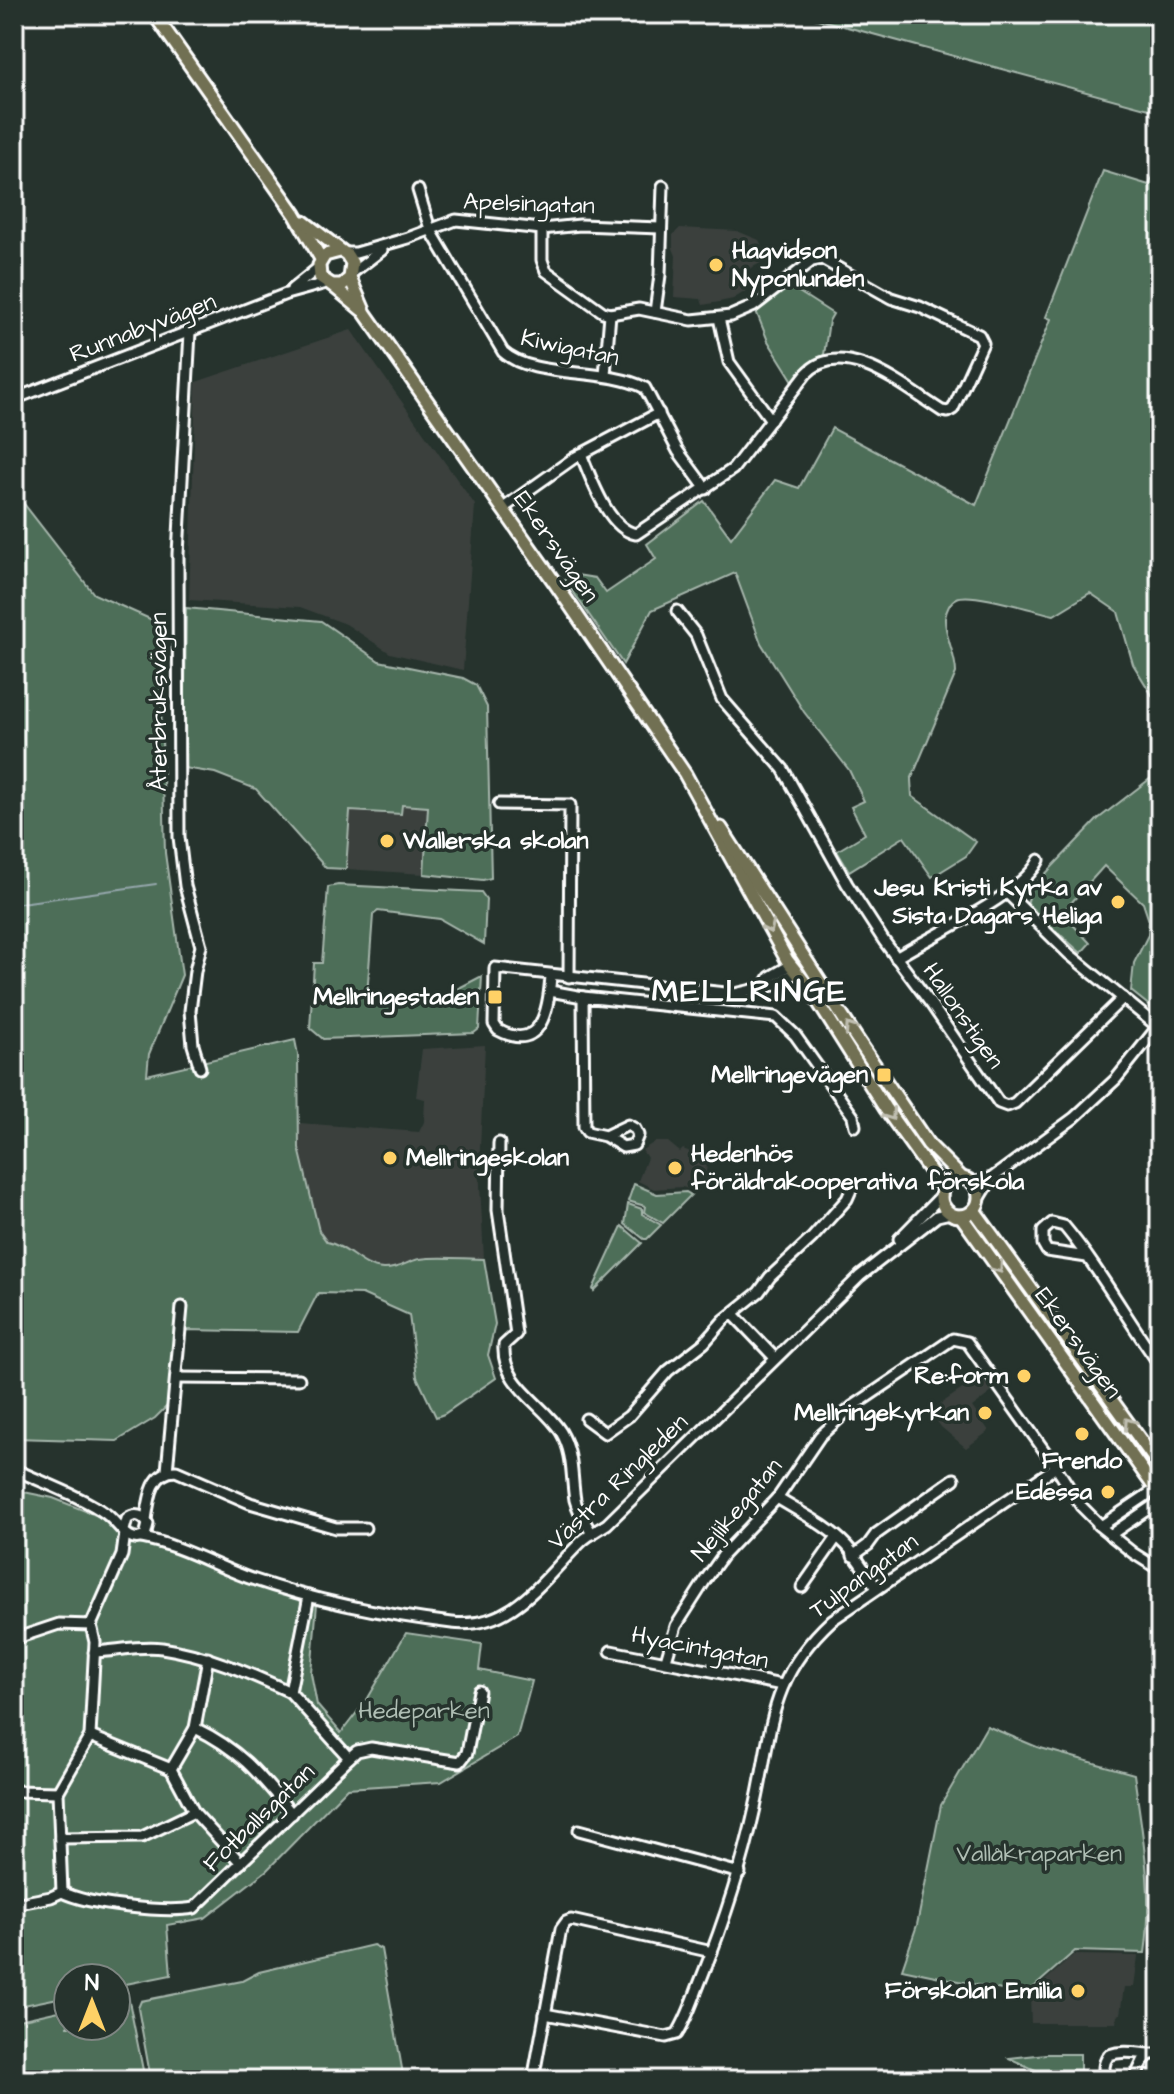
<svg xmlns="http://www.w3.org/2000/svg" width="1174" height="2094" viewBox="0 0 1174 2094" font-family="'Architects Daughter',sans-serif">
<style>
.built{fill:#3b413e}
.green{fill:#4e6e58;stroke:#a6b6ac;stroke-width:2}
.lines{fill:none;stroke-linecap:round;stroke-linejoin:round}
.stream{stroke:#95a7ac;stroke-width:2}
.minor-casing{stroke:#fff;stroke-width:15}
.major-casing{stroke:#fff;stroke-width:17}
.minor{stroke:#26332d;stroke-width:9}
.major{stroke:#716f52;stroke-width:11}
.oneway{stroke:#bfbeb1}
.poi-dot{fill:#ffd166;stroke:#26332d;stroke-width:3}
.labels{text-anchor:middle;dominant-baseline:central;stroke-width:7;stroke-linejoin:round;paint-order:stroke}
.street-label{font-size:24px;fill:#fff;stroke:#26332d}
.poi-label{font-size:24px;font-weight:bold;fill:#fff;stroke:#26332d;text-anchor:end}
.park-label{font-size:24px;fill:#afbeb4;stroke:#26332d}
.district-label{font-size:32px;font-weight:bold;letter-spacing:2px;fill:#fff;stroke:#26332d}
</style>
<rect width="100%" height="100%" fill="#26332d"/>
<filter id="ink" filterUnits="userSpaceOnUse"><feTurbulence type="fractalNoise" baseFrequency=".0125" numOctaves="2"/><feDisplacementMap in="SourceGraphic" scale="16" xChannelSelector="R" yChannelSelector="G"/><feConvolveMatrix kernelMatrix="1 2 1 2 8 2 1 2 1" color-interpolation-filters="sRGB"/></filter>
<g filter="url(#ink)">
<g class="built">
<path d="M680 228 737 231 759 240 768 259 747 270 754 286 733 299 719 302 703 305 701 299 674 297 676 256 673 248V235Z"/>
<path d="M351 330 475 505 463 670 390 653 346 624 300 607 189 600 196 382Z"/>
<path d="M402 805 428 806 424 874 346 869 350 811 401 814Z"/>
<path d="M485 1045 479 1167 484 1259H419L401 1267 382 1269 365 1264 338 1244 327 1242 319 1231 299 1148V1123L419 1132 424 1122 425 1099 416 1097 422 1049Z"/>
<path d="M655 1142H668L680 1152 683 1149 707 1159 706 1174 693 1190 682 1187 654 1189 638 1181 647 1158 642 1150Z"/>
<path d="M980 1377 992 1392 972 1407 989 1431 966 1448 941 1427 930 1411Z"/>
<path d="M1074 1955 1138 1956 1134 1987H1124L1120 2014 1117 2016 1116 2023H1031L1030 1994Z"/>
</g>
<g class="green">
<path d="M799 14H1160V112Z"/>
<path d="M1160 162V1005L1156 1011 1131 991 1134 963 1148 935 1149 921 1143 903 1104 866 1062 913 1090 943 1081 953 1027 905 1031 889 1098 819 1151 778 1153 736 1158 705 1133 664 1118 612 1090 593 1054 615C1035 611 971 591 957 598 950 601 946 611 945 618 944 635 956 654 956 673L911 780 912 796 976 842 966 856 932 877 904 837 849 871 837 851 865 834 851 807 864 801 849 770 804 712 761 643 735 573 652 610 623 664 565 580 577 575 595 578 606 593 656 559 647 544 704 501 731 538 775 480 799 488 832 428 976 505 1051 319 1046 317 1103 171 1149 185Z"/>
<path d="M788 285 833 314 829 321 824 355 814 359 793 381 768 341 756 311Z"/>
<path d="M14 491 94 594 159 623 165 853 182 975 149 1054 147 1075 295 1040 298 1055 299 1148 319 1231 327 1242C348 1246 361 1268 383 1269 398 1270 407 1261 420 1259 438 1256 465 1259 484 1259L495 1324 488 1355 496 1378 444 1414 436 1417 417 1377 409 1315 362 1294 318 1293 298 1332 185 1330 181 1392 155 1418 117 1441 14 1438Z"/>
<path d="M186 608 321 621 379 661 463 678 476 685 487 707 491 878 483 880 424 874 428 807 402 805 401 814 350 811 346 869 326 868 256 789 215 773 184 768Z"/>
<path d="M338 885 481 892 486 899 484 944 440 919 378 911 373 915 367 996 434 1001 482 976 479 1029 474 1033 323 1039 310 1028 314 963H322L328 887Z"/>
<path d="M634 1184 657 1194 686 1192 691 1195 663 1223 644 1212 645 1206 628 1201Z"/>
<path d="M628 1204 642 1209V1214L661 1225 647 1239H644L625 1224Z"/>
<path d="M622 1226 642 1243 594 1291 593 1289Z"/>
<path d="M14 1490 53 1498 317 1604 311 1673 317 1705 341 1733 368 1698 406 1633 482 1644 479 1670 532 1681 517 1737 441 1782 347 1788 267 1870 205 1918 167 1925 171 1975 116 1986V1978H68V1996L14 2007Z"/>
<path d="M987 1726 1037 1747 1134 1774C1142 1833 1154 1893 1145 1953L1075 1951 1025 1995 902 1969 917 1925 941 1805Z"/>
<path d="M373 1945 381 1949 404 2080H151L138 2008 141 2001 242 1981 259 1972Z"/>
<path d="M128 1996 145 2080H14V2021L68 2009V2026H116V1998Z"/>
<path d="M1046 2054H1080V2080H1057L1009 2058Z"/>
</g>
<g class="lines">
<path class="stream" d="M14 904 156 884"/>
<defs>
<g id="minor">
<path d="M418 190 430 229 503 352C532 379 605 367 645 388L678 451 706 489"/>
<path d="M542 229V260L546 271 603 312 610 314 605 375"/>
<path d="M344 253H356L408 238 456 220 542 229 580 225 660 228"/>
<path d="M352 273 382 250"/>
<path d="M292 289 318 268"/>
<path d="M655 312 660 275 663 186"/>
<path d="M719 318 729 362 771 420"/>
<path d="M190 332 178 554 179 837 185 886 201 946 195 971 190 1011 193 1045 200 1068"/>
<path d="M14 399 286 294 326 283"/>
<path d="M581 454C591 478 608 529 636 534L733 469 806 374C843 334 908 390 942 411L948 412 953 409 983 343 979 335 920 307 891 298 822 259 812 261 754 306 731 316 692 320 639 309 610 314"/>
<path d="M502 509 574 458 659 413"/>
<path d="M677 611 696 635 722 699 783 769 847 884 884 941 931 1004 999 1103 1007 1106 1015 1103 1123 998"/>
<path d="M499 804 570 805 569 977"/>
<path d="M1007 893 1069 954 1158 1027"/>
<path d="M896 958C932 935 1022 895 1039 860"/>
<path d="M551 975C549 1008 542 1054 498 1030L494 1024 495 968 735 994 774 985 797 972"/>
<path d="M765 986 770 977 791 965"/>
<path d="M550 991 583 997"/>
<path d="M605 1136 628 1125 635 1129 638 1135 634 1145 623 1147 605 1136 587 1132 584 1127 583 997 776 1017 795 1035 853 1116 855 1126"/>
<path d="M499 1143 498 1210 516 1334 504 1345C501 1385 543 1403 561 1432 574 1454 571 1476 575 1500 578 1512 586 1523 592 1534"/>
<path d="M972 1183 992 1178 1074 1118 1116 1079 1160 1024"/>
<path d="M978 1201 992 1178"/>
<path d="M899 1239 941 1196"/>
<path d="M1087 1257 1047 1251 1043 1244V1231L1052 1223 1064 1226C1100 1269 1127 1320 1160 1365"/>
<path d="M733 1314 775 1358"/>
<path d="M177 1378 299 1379"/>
<path d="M586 1419 605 1433 629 1416 668 1371 704 1343 724 1320 759 1292 770 1277 812 1238 847 1199 851 1190"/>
<path d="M14 1469C41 1482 83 1497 106 1514 119 1523 128 1546 145 1536L148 1524C143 1515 135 1513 127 1519L124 1530"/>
<path d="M167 1471 182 1307"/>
<path d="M777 1498C801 1513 827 1525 847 1546 858 1558 867 1575 877 1588"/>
<path d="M146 1520C149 1500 151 1471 176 1471L250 1503 336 1528H365"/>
<path d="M1098 1525 1133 1553 1160 1570"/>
<path d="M1110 1535 1160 1501"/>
<path d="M142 1538C180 1545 215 1566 252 1579 316 1601 386 1615 452 1623 512 1630 543 1579 581 1542 588 1535 598 1530 607 1524L860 1276 937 1216 950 1213"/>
<path d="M853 1556 868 1545 876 1534 954 1479"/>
<path d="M802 1587 837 1537"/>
<path d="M14 1639 59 1624 91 1625"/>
<path d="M611 1651 782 1685"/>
<path d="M94 1652C116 1651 141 1645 162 1648 208 1655 249 1673 290 1692"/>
<path d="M666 1660 676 1626 706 1579 723 1555 779 1496 820 1436 852 1407 953 1339 967 1342 1056 1467 1081 1506 1101 1526 1156 1489"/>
<path d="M195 1728C241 1750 260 1775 292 1814"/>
<path d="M90 1736 171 1769 194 1812 241 1863"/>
<path d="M349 1758 357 1751 371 1748 460 1762 467 1753 479 1691"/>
<path d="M171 1769 195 1728 208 1658"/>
<path d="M14 1791 58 1792"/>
<path d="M579 1830 740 1873"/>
<path d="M60 1838 142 1837 194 1812"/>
<path d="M62 1892 58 1792 90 1736 95 1642 91 1625 122 1555 125 1533"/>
<path d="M14 1904 51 1897 62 1892C88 1905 165 1913 194 1908L349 1758 290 1692 309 1596"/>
<path d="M545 2014 666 2037 677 2034C688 2017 694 1996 702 1977 724 1922 742 1867 755 1808 773 1728 767 1680 832 1620L1056 1467"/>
<path d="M533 2080 561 1929 566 1922 571 1920 712 1952"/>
<path d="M1108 2080C1102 2072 1103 2063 1109 2055 1126 2049 1143 2055 1160 2054"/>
<path d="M1134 2080 1143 2061 1148 2056"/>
</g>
<g id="major">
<path d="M154 14 295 214 321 259"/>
<path d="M304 222 347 255 352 263 350 278 342 285H332L320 277 319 265 325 255 340 251"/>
<path d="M350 278 365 313 555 583 685 774 787 960 810 989 885 1108 943 1189"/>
<path d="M332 285 362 310"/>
<path d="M721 828 855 1036 928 1144 963 1179"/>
<circle cx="960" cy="1197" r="19"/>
<path d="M974 1210 1160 1467"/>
<path d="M961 1216 1160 1495"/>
</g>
</defs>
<use href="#minor" class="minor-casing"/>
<use href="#major" class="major-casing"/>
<use href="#minor" class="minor"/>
<use href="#major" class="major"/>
</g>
<defs><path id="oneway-chevron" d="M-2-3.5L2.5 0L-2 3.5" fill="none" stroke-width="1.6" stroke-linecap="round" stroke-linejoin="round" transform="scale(2)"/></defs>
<g class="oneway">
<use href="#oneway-chevron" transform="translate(769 928) rotate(64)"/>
<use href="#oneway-chevron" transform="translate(850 1028) rotate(-124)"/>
<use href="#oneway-chevron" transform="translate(890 1115) rotate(55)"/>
<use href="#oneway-chevron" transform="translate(998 1268) rotate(55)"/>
<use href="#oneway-chevron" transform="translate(1129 1423) rotate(-125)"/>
</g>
</g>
<g class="poi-dot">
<circle cx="716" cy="265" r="8"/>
<circle cx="387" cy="841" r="8"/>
<circle cx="1118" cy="902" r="8"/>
<rect x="487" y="989" width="16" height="16" rx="4"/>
<rect x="876" y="1067" width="16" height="16" rx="4"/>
<circle cx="390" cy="1158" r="8"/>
<circle cx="675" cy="1168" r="8"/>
<circle cx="1024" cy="1376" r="8"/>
<circle cx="985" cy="1413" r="8"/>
<circle cx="1082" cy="1434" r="8"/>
<circle cx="1108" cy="1492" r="8"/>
<circle cx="1078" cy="1991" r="8"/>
</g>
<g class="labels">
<g class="street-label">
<text transform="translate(529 204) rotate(2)">Apelsingatan</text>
<text transform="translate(143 328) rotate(-21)">Runnabyvägen</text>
<text transform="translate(570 348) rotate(12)">Kiwigatan</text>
<text transform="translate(556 547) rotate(55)">Ekersvägen</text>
<text transform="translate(159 702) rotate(-90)">Återbruksvägen</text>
<text transform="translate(963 1016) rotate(55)">Hallonstigen</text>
<text transform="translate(1078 1343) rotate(54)">Ekersvägen</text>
<text transform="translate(618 1482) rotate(-44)">Västra Ringleden</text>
<text transform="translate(737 1510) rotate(-50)">Nejlikegatan</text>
<text transform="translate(864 1576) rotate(-36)">Tulpangatan</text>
<text transform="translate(700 1648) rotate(11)">Hyacintgatan</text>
<text transform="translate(259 1818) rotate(-44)">Fotballsgatan</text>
</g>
<g class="poi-label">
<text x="732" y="251" text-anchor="start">Hagvidson<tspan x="732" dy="28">Nyponlunden</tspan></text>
<text x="403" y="841" text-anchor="start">Wallerska skolan</text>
<text x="1102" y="888">Jesu Kristi Kyrka av<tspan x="1102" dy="28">Sista Dagars Heliga</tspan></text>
<text x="479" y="997">Mellringestaden</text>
<text x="868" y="1075">Mellringevägen</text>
<text x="691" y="1154" text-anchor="start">Hedenhös<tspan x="691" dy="28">föräldrakooperativa förskola</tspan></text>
<text x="406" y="1158" text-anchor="start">Mellringeskolan</text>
<text x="1008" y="1376">Re:form</text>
<text x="969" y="1413">Mellringekyrkan</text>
<text x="1082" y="1461" text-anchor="middle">Frendo</text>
<text x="1092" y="1492">Edessa</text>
<text x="1062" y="1991">Förskolan Emilia</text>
</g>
<g class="park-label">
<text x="424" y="1711">Hedeparken</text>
<text x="1039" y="1854">Vallåkraparken</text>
</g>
<g class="district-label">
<text x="750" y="991">MELLRINGE</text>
</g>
</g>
<rect width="1174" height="2094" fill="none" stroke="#26332d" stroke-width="48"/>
<rect x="24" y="24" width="1126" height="2046" fill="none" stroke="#fff" stroke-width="3" filter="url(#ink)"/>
<g transform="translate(92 2002)"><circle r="38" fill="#26332d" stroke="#7d8581" stroke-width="2"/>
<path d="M0-6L14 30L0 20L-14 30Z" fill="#ffd166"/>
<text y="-12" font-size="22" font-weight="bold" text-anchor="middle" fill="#ffffff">N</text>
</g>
</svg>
